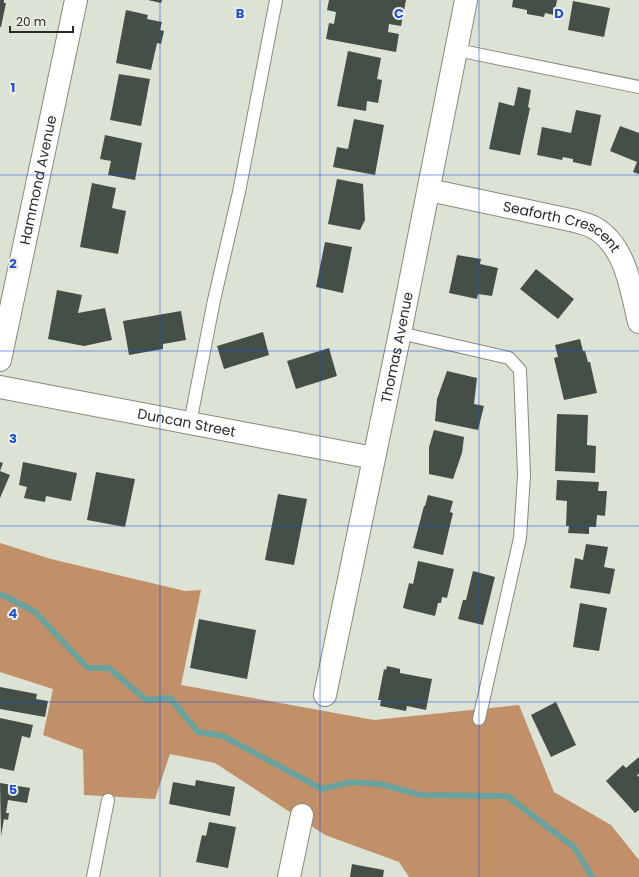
<svg xmlns="http://www.w3.org/2000/svg" width="639" height="877" viewBox="0 0 639 877" font-family="Poppins,sans-serif">
<style>
.forest{fill:#c19068}
.lines{fill:none;stroke-linecap:round;stroke-linejoin:round}
.stream{stroke:#6aa39d;stroke-width:6}
.building{fill:#434f47}
.service-casing{stroke:#858a7c;stroke-width:14}
.minor-casing{stroke:#858a7c;stroke-width:24}
.service{stroke:#fff;stroke-width:12}
.minor{stroke:#fff;stroke-width:22}
.grid{fill:none;stroke:#1d4ed8;stroke-width:1;stroke-opacity:0.55}
.labels{text-anchor:middle;dominant-baseline:central;stroke-width:4;stroke-linejoin:round;paint-order:stroke}
.street-label{font-size:14px;fill:#292b25;stroke:#ebf0e1}
.grid-label{font-size:13px;text-anchor:middle;font-weight:bold;fill:#1d4ed8;stroke:#ebf0e1;stroke-width:4;stroke-linejoin:round;paint-order:stroke}
</style>
<rect width="100%" height="100%" fill="#dde3d4"/>
<path class="forest" d="M0 543 51 559 185 591 201 590 181 685 374 720 519 705 554 792 611 825 639 860V877H409L399 862 325 835 215 763 170 754 155 799 84 795 83 750 43 735 53 689 0 672Z"/>
<g class="lines">
<path class="stream" d="M0 595 5 596 35 612 88 668H109L146 700 170 698 198 732 223 736 322 789 351 782 380 784 421 795 507 796 575 848 592 877"/>
</g>
<g class="building">
<path d="M0 0H4V3H6L1 27H0Z"/>
<path d="M148 0H162L161 3Z"/>
<path d="M329 0H406L401 26 389 24 388 32 399 34 396 52 326 39 329 23 334 24 336 12 327 10Z"/>
<path d="M513 0H557L554 15 545 13 544 17 527 14V10L512 7Z"/>
<path d="M573 1 610 8 604 37 568 30Z"/>
<path d="M126 10 148 15 147 19 162 22 160 30 164 31 161 44 157 43 151 70 116 63Z"/>
<path d="M348 51 381 58 377 79 382 80 378 103 367 101 366 111 337 106Z"/>
<path d="M119 74 150 79 141 126 110 120Z"/>
<path d="M518 87 531 90 528 107 530 108 520 155 489 149 499 102 514 106Z"/>
<path d="M576 110 601 115 591 166 573 162V159L563 157 562 160 537 155 542 127 571 133Z"/>
<path d="M354 119 384 125 375 175 333 167 337 147 348 149Z"/>
<path d="M620 126 639 133V174L633 172 637 162 610 151Z"/>
<path d="M105 135 142 143 135 180 108 175 111 161 100 159Z"/>
<path d="M337 179 363 184 365 220 360 230 328 224Z"/>
<path d="M92 183 116 188 112 208 126 211 118 254 80 247Z"/>
<path d="M325 242 352 247 343 293 316 287Z"/>
<path d="M457 255 481 259 480 264 498 268 492 296 478 294 477 299 449 293Z"/>
<path d="M536 269 574 299 558 319 520 289Z"/>
<path d="M57 290 82 295 78 313 105 308 112 340 84 346 48 339Z"/>
<path d="M181 311 186 340 163 344V349L129 355 123 321Z"/>
<path d="M263 332 269 355 224 369 217 346Z"/>
<path d="M580 339 583 351H585L588 362H590L597 393 564 400 554 358 558 357 555 345Z"/>
<path d="M329 348 337 376 296 389 287 361Z"/>
<path d="M447 371 477 378 474 404 484 406 478 430 435 421 437 399Z"/>
<path d="M557 414 588 415 587 445 596 446 595 473 555 471Z"/>
<path d="M434 430 464 437 462 453 453 479 429 474V447Z"/>
<path d="M0 462 3 463 0 471 10 475 0 498Z"/>
<path d="M23 462 77 473 71 501 46 496 45 502 24 498 27 487 19 485Z"/>
<path d="M96 472 135 479 125 527 87 520Z"/>
<path d="M557 480 599 482 598 491H607L605 516 597 515 596 527H589V534L568 533 569 526H566L567 501 556 500Z"/>
<path d="M278 494 307 499 294 565 265 560Z"/>
<path d="M428 495 453 501 450 512 453 513 443 555 413 548 424 506H425Z"/>
<path d="M586 544 608 547 604 567 615 569 610 594 570 588 575 558 583 560Z"/>
<path d="M418 561 454 569 447 598 442 597 441 603H438L435 616 403 608 409 583 413 584Z"/>
<path d="M473 571 495 577 483 625 458 619 463 600H466Z"/>
<path d="M580 603 607 608 599 651 573 647Z"/>
<path d="M199 619 256 630 247 679 190 668Z"/>
<path d="M387 666 400 669V673L432 679 426 710 407 706 406 711 380 706 381 700H378L384 669 386 670Z"/>
<path d="M0 687 37 694 36 699 48 701 45 717 0 709Z"/>
<path d="M556 702 576 745 551 757 531 715Z"/>
<path d="M0 718 33 725 30 738 22 736 14 771 0 768Z"/>
<path d="M639 757V774L637 775 639 777V810L635 813 606 781 623 765 626 768Z"/>
<path d="M196 780 235 787 230 816 169 804 173 782 195 786Z"/>
<path d="M0 783 30 788 27 803 8 800 6 813H9L8 820 4 819 1 836Z"/>
<path d="M209 822 236 827 228 868 196 862 202 835 206 836Z"/>
<path d="M352 864 384 870 383 877H350Z"/>
</g>
<g class="lines">
<defs>
<g id="service">
<path d="M457 50 639 87"/>
<path d="M400 333 509 358 520 370 524 475 520 538 479 719"/>
<path d="M190 423 214 300 239 192 276 0"/>
<path d="M93 877 108 800"/>
</g>
<g id="minor">
<path id="s1" d="M429 190 575 221C581 223 587 224 593 227 626 245 631 289 639 322"/>
<path id="s2" d="M0 360 76 0"/>
<path id="s3" d="M0 387 374 458"/>
<path id="s4" d="M325 695 400 333 466 0"/>
<path d="M289 877 302 815"/>
</g>
</defs>
<use href="#service" class="service-casing"/>
<use href="#minor" class="minor-casing"/>
<use href="#service" class="service"/>
<use href="#minor" class="minor"/>
</g>
<path class="grid" d="M160 0V877M320 0V877M479 0V877M0 175H639M0 351H639M0 526H639M0 702H639"/>
<g class="labels">
<g class="street-label">
<text stroke="none"><textPath href="#s2" startOffset="184">Hammond Avenue</textPath></text>
<text stroke="none"><textPath href="#s1" startOffset="139">Seaforth Crescent</textPath></text>
<text stroke="none"><textPath href="#s4" startOffset="355">Thomas Avenue</textPath></text>
<text stroke="none"><textPath href="#s3" startOffset="190">Duncan Street</textPath></text>
</g>
</g>
<g class="grid-label">
<text x="240" y="18">B</text>
<text x="399" y="18">C</text>
<text x="559" y="18">D</text>
<text x="13" y="92">1</text>
<text x="13" y="268">2</text>
<text x="13" y="443">3</text>
<text x="13" y="618">4</text>
<text x="13" y="794">5</text>
</g>
<path d="M10 26v6h63v-6" fill="none" stroke="#292b25" stroke-width="2"/>
<text x="16" y="26" font-size="12" fill="#292b25" stroke="#ebf0e1" stroke-width="3" paint-order="stroke">20 m</text>
</svg>
